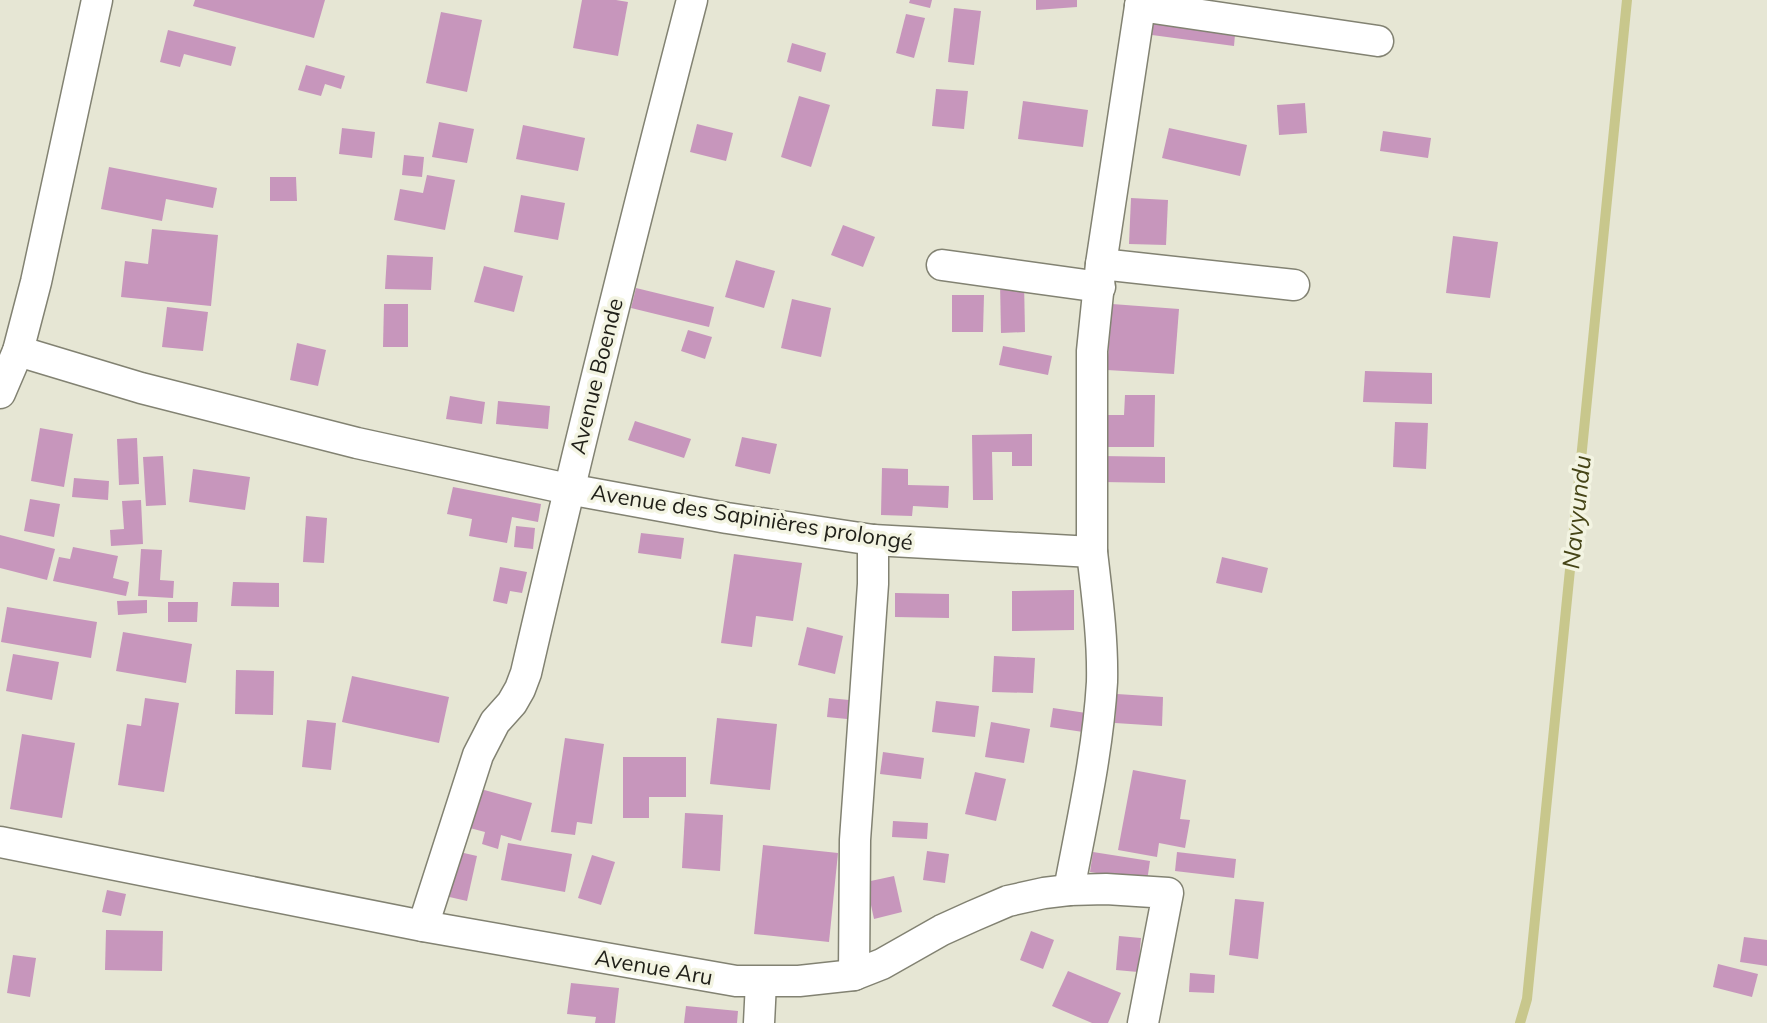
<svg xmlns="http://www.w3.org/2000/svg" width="1767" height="1023" viewBox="0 0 1767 1023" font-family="Mulish,sans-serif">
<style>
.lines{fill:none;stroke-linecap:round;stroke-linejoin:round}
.stream{stroke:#c8c78c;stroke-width:10}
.building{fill:#c796bc}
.minor-casing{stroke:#828272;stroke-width:33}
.minor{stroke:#fff;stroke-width:30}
.labels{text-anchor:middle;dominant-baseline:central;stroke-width:7;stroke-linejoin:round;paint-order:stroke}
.street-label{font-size:22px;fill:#1f1f18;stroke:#f3f4e2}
.water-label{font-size:24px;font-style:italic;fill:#454416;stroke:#f3f4e2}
</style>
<rect width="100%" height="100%" fill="#e6e6d4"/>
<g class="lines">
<path class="stream" d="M1520 1023 1527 999 1627 0"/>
</g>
<g class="building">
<path d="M195 0H325L314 38 193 6Z"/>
<path d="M582 0H616L628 2 618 56 573 48Z"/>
<path d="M910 0H932L930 8 909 3Z"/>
<path d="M1036 0H1077V7L1036 10Z"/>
<path d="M954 8 981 11 974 65 948 62Z"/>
<path d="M441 12 482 20 467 92 426 83Z"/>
<path d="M1155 12 1236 23 1234 46 1152 35Z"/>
<path d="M906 14 925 18 914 58 896 53Z"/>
<path d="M168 30 236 47 231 66 184 54 180 67 160 62Z"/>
<path d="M792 43 826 53 821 72 787 62Z"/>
<path d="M306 65 345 76 341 89 325 84 321 96 298 90Z"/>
<path d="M936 89 968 91 964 129 932 126Z"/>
<path d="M799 96 830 105 811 167 781 157Z"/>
<path d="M1023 101 1088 110 1083 147 1018 139Z"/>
<path d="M1305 103 1307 133 1279 135 1277 105Z"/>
<path d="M439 122 474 129 467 163 432 157Z"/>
<path d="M697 124 733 133 726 161 690 152Z"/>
<path d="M523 125 585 138 578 171 516 159Z"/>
<path d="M342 128 375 132 372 158 339 154Z"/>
<path d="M1169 128 1247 145 1240 176 1162 158Z"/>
<path d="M1383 131 1431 138 1428 158 1380 151Z"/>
<path d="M404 155 424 157 422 177 402 175Z"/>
<path d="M109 167 217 188 213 208 166 199 162 221 101 209Z"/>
<path d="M427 175 455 180 445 230 394 220 400 189 423 193Z"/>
<path d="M270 177H296L297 201H270Z"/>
<path d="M521 195 565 203 558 240 514 232Z"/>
<path d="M1131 198 1168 200 1166 245 1129 244Z"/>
<path d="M843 225 875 237 863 267 831 255Z"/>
<path d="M152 229 218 235 211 306 121 297 125 261 148 264Z"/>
<path d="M1453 236 1498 242 1490 298 1446 293Z"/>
<path d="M387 255 433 257 431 290 385 289Z"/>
<path d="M736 260 775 271 764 308 725 297Z"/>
<path d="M484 266 523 276 514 312 474 302Z"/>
<path d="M1024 281 1025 332 1001 333 1000 282Z"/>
<path d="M636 288 714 307 709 327 631 308Z"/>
<path d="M952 295H984L983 332H952Z"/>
<path d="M792 299 831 308 821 357 781 348Z"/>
<path d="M384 304H408V347H383Z"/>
<path d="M1112 304 1179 309 1174 374 1107 370Z"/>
<path d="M167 307 208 312 203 351 162 347Z"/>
<path d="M688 330 712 337 705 359 681 351Z"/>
<path d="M297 343 326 350 318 386 290 380Z"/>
<path d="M1003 346 1052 356 1048 375 999 365Z"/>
<path d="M1365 371 1432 373V404L1363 402Z"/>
<path d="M1125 395H1155L1154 447H1103V415H1124Z"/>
<path d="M450 396 485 402 482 424 446 419Z"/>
<path d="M498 401 550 406 548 429 496 424Z"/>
<path d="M635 421 691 439 684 458 628 440Z"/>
<path d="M1395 422 1428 423 1426 469 1393 467Z"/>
<path d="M40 428 73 434 64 487 31 481Z"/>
<path d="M1032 434V466H1012V452H992L993 500H973L972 435Z"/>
<path d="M742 437 777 444 770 474 735 466Z"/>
<path d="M137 438 139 484 119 485 117 439Z"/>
<path d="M163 456 166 505 146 506 143 457Z"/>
<path d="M1102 456 1165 457V483L1102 482Z"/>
<path d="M882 468 908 469V485L949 486 948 508 913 506 912 516 881 515Z"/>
<path d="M193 469 250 477 245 510 189 502Z"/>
<path d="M74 478 109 481 108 500 72 497Z"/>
<path d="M453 487 541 504 538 522 512 517 507 543 469 536 472 519 447 514Z"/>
<path d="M30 499 60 504 54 537 24 531Z"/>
<path d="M141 500 143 544 111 546 110 530 124 529 122 501Z"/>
<path d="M306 516 327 518 324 563 303 562Z"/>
<path d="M516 526 535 528 533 549 514 547Z"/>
<path d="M641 533 684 538 681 559 638 553Z"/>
<path d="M0 535 55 549 47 580 0 568Z"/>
<path d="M73 547 118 556 113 578 129 582 126 596 53 581 59 557 70 559Z"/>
<path d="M141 549 162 550 160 580 174 581 173 598 138 596Z"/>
<path d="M734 554 802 563 793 621 756 616 752 647 721 643Z"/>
<path d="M1222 557 1268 568 1262 593 1216 583Z"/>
<path d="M500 567 527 572 522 593 510 591 507 604 493 601Z"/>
<path d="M233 582 279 583V607L231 606Z"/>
<path d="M1074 590V630L1012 631V591Z"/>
<path d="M895 593 949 594V618L895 617Z"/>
<path d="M147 600V613L118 615 117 601Z"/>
<path d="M168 602H198L197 622H168Z"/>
<path d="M7 607 97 622 91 658 1 642Z"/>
<path d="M807 627 843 636 835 674 798 665Z"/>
<path d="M123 632 192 644 186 683 116 671Z"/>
<path d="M13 654 59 662 52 700 6 691Z"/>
<path d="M994 656 1035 658 1033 693 992 692Z"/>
<path d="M236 670 274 671 273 715 235 714Z"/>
<path d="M352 676 449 697 439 743 342 722Z"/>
<path d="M1117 694 1163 697 1162 726 1115 723Z"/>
<path d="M145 698 179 703 164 792 118 785 127 724 141 726Z"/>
<path d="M829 698 849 700 847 719 827 717Z"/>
<path d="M936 701 979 706 975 737 932 732Z"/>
<path d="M1053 708 1086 713 1083 732 1050 727Z"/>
<path d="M717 718 777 724 770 790 710 784Z"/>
<path d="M307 720 336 723 331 770 302 767Z"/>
<path d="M991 722 1030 729 1024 763 985 757Z"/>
<path d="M22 734 75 743 62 818 10 809Z"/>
<path d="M565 738 604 744 592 824 577 822 575 835 551 832Z"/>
<path d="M883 752 924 758 921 779 880 774Z"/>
<path d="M623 757H686V797H649V818H623Z"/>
<path d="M1133 770 1186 780 1180 819 1190 820 1185 848 1159 843 1157 857 1118 850Z"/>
<path d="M975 772 1006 779 996 821 965 814Z"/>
<path d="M477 788 532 803 521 841 501 835 498 849 482 844 485 832 466 827Z"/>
<path d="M685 813 723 815 720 871 682 868Z"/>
<path d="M893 821 928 823 927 839 892 837Z"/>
<path d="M508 843 572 854 565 892 501 880Z"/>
<path d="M763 845 838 853 829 942 754 934Z"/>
<path d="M455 851 477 856 467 901 445 896Z"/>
<path d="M927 851 949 854 945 883 923 880Z"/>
<path d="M1093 852 1150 861 1147 881 1090 872Z"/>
<path d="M1177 852 1236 859 1234 878 1175 871Z"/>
<path d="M592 855 615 862 601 905 578 898Z"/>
<path d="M894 876 902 912 874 919 866 882Z"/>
<path d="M107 890 126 894 121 916 102 912Z"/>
<path d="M1235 899 1264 902 1258 959 1229 955Z"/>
<path d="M106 930 163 931 162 971 105 970Z"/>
<path d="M1031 931 1054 940 1043 969 1020 960Z"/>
<path d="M1119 936 1141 938 1138 972 1116 970Z"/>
<path d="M1744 937 1767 940V966L1740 962Z"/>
<path d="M13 955 36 958 30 997 7 993Z"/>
<path d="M1718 964 1758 974 1752 997 1713 987Z"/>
<path d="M1068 971 1121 993 1108 1023H1092L1052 1006Z"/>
<path d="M1190 973 1215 975 1214 993 1189 992Z"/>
<path d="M571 983 619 988 615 1023H595L596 1017 567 1014Z"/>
<path d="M686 1006 738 1011 737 1023H684Z"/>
</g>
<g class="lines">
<defs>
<g id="minor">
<path d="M1140 6 1378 41"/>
<path d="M1101 264 1294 285"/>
<path d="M942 265 1100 287"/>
<path d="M18 351 141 388 357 443 568 489 727 518 873 540 1092 552V351L1101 264 1141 0"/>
<path d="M0 393 18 351 36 282 97 0"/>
<path d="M0 842 423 926 736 981H799L854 975 882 964 942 930 973 916 1008 901 1044 893 1069 890 1106 889 1168 893 1143 1023"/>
<path d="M1069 890C1082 821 1098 751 1102 682 1103 639 1097 595 1092 552"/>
<path d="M423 926 478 755 495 722 512 703 520 689 526 673C578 448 634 224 692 0"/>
<path d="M854 975 855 840 873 584V540"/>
<path d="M759 1023 761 982"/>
</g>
</defs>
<use href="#minor" class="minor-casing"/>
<use href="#minor" class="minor"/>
</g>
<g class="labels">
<g class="street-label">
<text transform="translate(596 376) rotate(-76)">Avenue Boende</text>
<text transform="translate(752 517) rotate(9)">Avenue des Sapinières prolongé</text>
<text transform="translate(654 967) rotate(10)">Avenue Aru</text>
</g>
<g class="water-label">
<text transform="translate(1576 512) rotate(-84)">Navyundu</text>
</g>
</g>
</svg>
